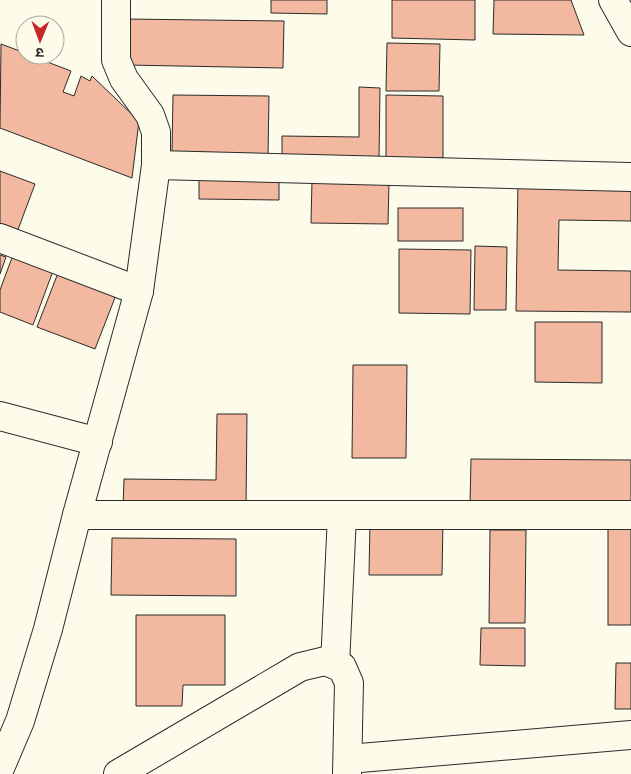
<svg xmlns="http://www.w3.org/2000/svg" width="631" height="774" viewBox="0 0 631 774" font-family="Rubik,'Noto Sans Devanagari',sans-serif">
<style>
.building{fill:#f2b8a0;stroke:#2b2b2b}
.lines{fill:none;stroke-linecap:round;stroke-linejoin:round}
.minor-casing{stroke:#2b2b2b;stroke-width:30}
.minor{stroke:#fdfbea;stroke-width:28}
</style>
<rect width="100%" height="100%" fill="#fdfbea"/>
<g class="building">
<path d="M271 0H327V14L271 13Z"/>
<path d="M392 0H475V40L392 38Z"/>
<path d="M494 0H571L584 35 493 34Z"/>
<path d="M126 19 284 21 283 68 126 65Z"/>
<path d="M387 43 440 44 439 91H386Z"/>
<path d="M1 44 25 53V55H29L71 71 63 92 74 96 81 76 90 81 92 76 139 121 132 178 0 128Z"/>
<path d="M359 87 380 88 379 160 282 159V136L359 137Z"/>
<path d="M173 95 269 96 268 155 172 154Z"/>
<path d="M386 95 443 96V158H386Z"/>
<path d="M0 171 35 184 16 235 0 229Z"/>
<path d="M199 176 279 177V200L199 199Z"/>
<path d="M518 179 631 180V221L559 220 558 270 631 271V312L516 311Z"/>
<path d="M312 180 389 181 388 224 311 223Z"/>
<rect x="398" y="208" width="65" height="33"/>
<path d="M475 246 507 247 506 310H474Z"/>
<path d="M399 249 471 250 470 314 399 313Z"/>
<path d="M0 255 6 257 0 274Z"/>
<path d="M13 255 53 271 33 325 0 312V290Z"/>
<path d="M58 273 116 295 95 349 37 327Z"/>
<path d="M535 322H602V383L535 382Z"/>
<path d="M353 365H407L406 458H352Z"/>
<path d="M217 414H247L246 509 123 508 124 479 216 480Z"/>
<path d="M471 459 631 460V505L470 504Z"/>
<path d="M370 520 443 521 442 575H369Z"/>
<rect x="608" y="529" width="23" height="96"/>
<path d="M490 530H526L525 623H489Z"/>
<path d="M112 538 236 539V596L111 595Z"/>
<path d="M136 615H225V685H183L182 706H136Z"/>
<path d="M481 628H525V666L480 665Z"/>
<path d="M616 663H631V709H615Z"/>
</g>
<g class="lines">
<defs>
<g id="minor">
<path d="M613 0 631 32"/>
<path d="M156 165 631 177"/>
<path d="M0 238 139 291"/>
<path d="M0 416 98 442"/>
<path d="M77 515H631"/>
<path d="M335 665 342 515"/>
<path d="M348 759 631 735"/>
<path d="M0 768 20 721 48 629 77 515 139 291 156 165V132L150 115 124 79 116 60V0"/>
<path d="M118 774 300 667 325 661 342 667 349 683 347 774"/>
</g>
</defs>
<use href="#minor" class="minor-casing"/>
<use href="#minor" class="minor"/>
</g>
<g transform="translate(40 40) rotate(181)"><circle r="24" fill="#fdfbea" stroke="#a9a89e"/>
<path d="M0-4L9 19L0 12L-9 19Z" fill="#c62828"/>
<text y="-8" font-size="14" font-weight="bold" text-anchor="middle" fill="#2b2b2b">उ</text>
</g>
</svg>
